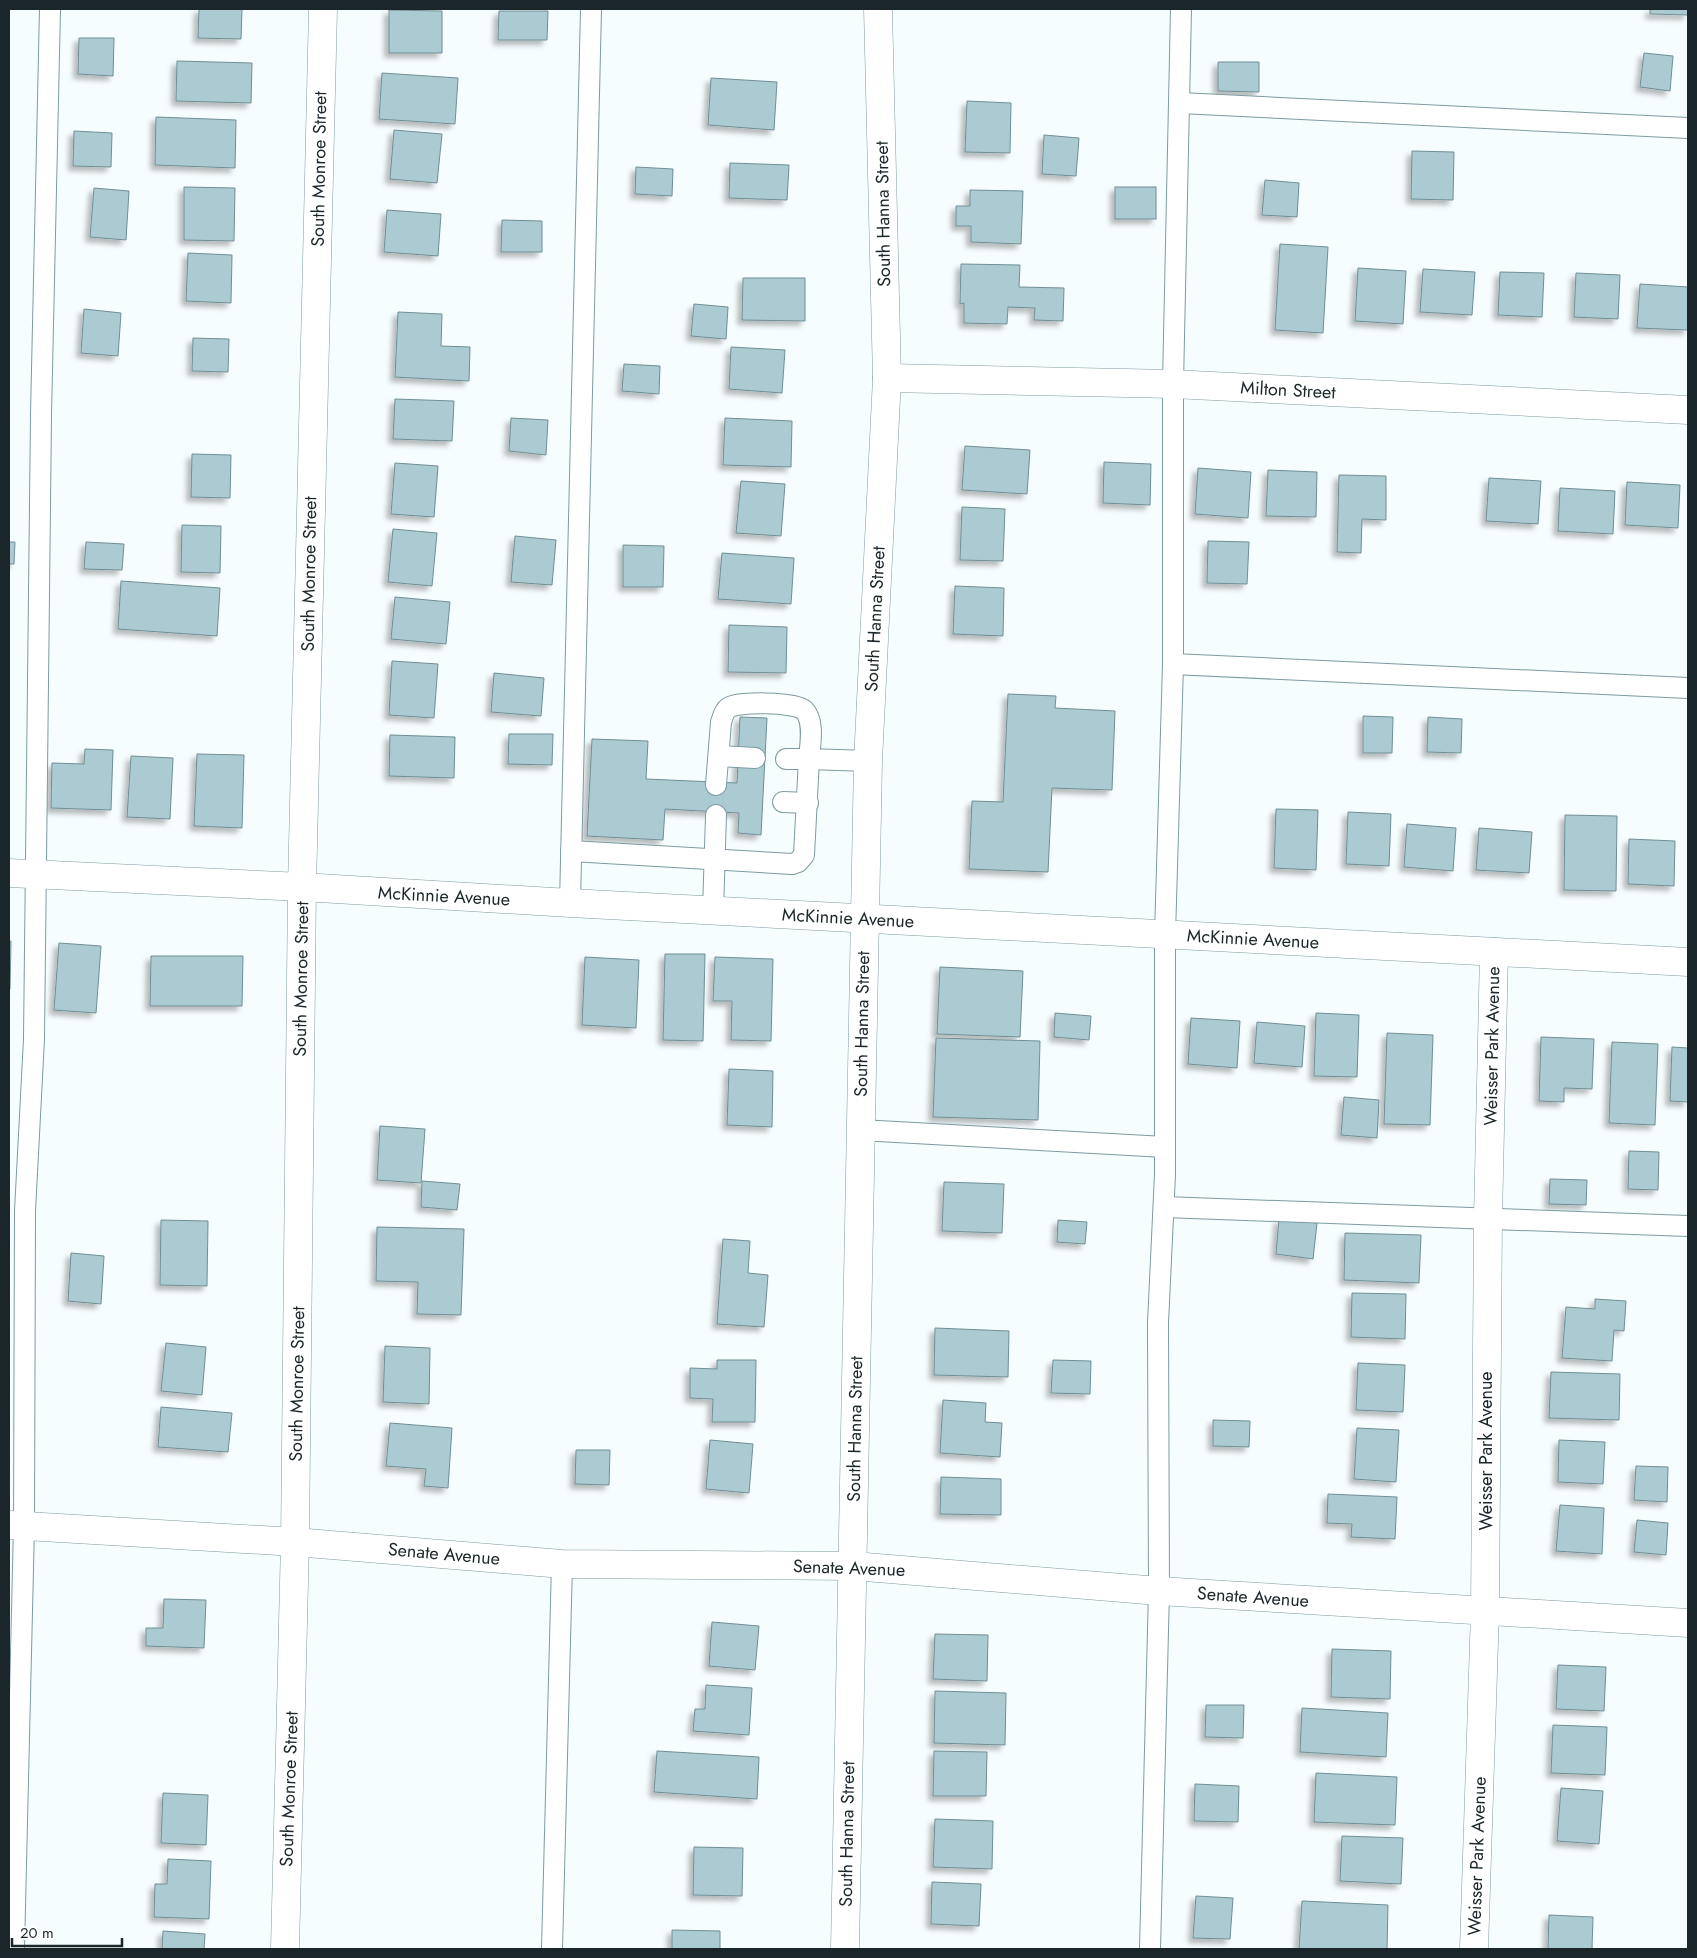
<svg xmlns="http://www.w3.org/2000/svg" width="1697" height="1958" viewBox="0 0 1697 1958" font-family="Jost,sans-serif">
<style>
.building{fill:#abcad2;stroke:#708e95;filter:url(#shadow)}
.lines{fill:none;stroke-linecap:round;stroke-linejoin:round}
.lane-casing{stroke:#7d9ba2;stroke-width:22}
.street-casing{stroke:#7d9ba2;stroke-width:29}
.secondary-casing{stroke:#7d9ba2;stroke-width:29}
.lane{stroke:#fff;stroke-width:20}
.street{stroke:#fff;stroke-width:28}
.secondary{stroke:#fff;stroke-width:28}
.labels{text-anchor:middle;dominant-baseline:central;stroke-width:5;stroke-linejoin:round;paint-order:stroke}
.street-label{font-size:18px;fill:#1a2629;stroke:#fff}
</style>
<defs>
<filter id="shadow"><feDropShadow dx="-4.5" dy="4.5" stdDeviation="2.5" flood-color="#0004"/></filter>
</defs>
<rect width="100%" height="100%" fill="#f6fdfe"/>
<g class="building">
<path d="M199 9H242L241 39 198 38Z"/>
<path d="M1650 9H1688V15L1650 14Z"/>
<path d="M389 10 442 11V53H389Z"/>
<path d="M499 11H548L547 40H498Z"/>
<path d="M79 38H114L113 76 78 74Z"/>
<path d="M1644 53 1673 56 1670 91 1640 87Z"/>
<path d="M177 61 252 63 251 103 176 101Z"/>
<path d="M1218 62H1259V92L1218 91Z"/>
<path d="M382 73 458 78 455 124 379 119Z"/>
<path d="M711 78 777 82 774 130 708 125Z"/>
<path d="M967 101 1011 103 1010 153 965 152Z"/>
<path d="M156 117 236 120 235 168 155 165Z"/>
<path d="M394 130 442 134 437 183 390 179Z"/>
<path d="M74 131 112 133 111 167 73 166Z"/>
<path d="M1044 135 1079 138 1076 176 1042 174Z"/>
<path d="M1412 151 1454 152 1453 200 1411 199Z"/>
<path d="M730 163 789 165 787 200 729 198Z"/>
<path d="M636 167 673 169 672 196 635 194Z"/>
<path d="M1265 180 1299 183 1297 217 1262 215Z"/>
<path d="M184 187 235 188 234 241 184 240Z"/>
<rect x="1115" y="187" width="41" height="32"/>
<path d="M94 188 129 191 126 240 90 237Z"/>
<path d="M970 190 1023 191 1021 244 971 242V226H956V206H970Z"/>
<path d="M387 210 441 214 438 256 384 252Z"/>
<path d="M502 220 542 221V252H501Z"/>
<path d="M1280 244 1328 247 1323 333 1275 330Z"/>
<path d="M188 253 232 255 231 303 186 301Z"/>
<path d="M961 264 1020 265 1019 287 1064 288 1063 321 1034 320 1035 308 1008 307 1007 324 964 323V303L960 304Z"/>
<path d="M1358 268 1406 271 1403 324 1355 321Z"/>
<path d="M1423 269 1475 272 1472 315 1420 312Z"/>
<path d="M1500 272 1544 273 1542 317 1498 315Z"/>
<path d="M1576 273 1620 275 1618 319 1574 317Z"/>
<path d="M743 278H805V321L742 320Z"/>
<path d="M1640 284 1688 287V330L1637 328Z"/>
<path d="M694 304 728 307 726 339 691 336Z"/>
<path d="M84 309 121 313 118 356 81 353Z"/>
<path d="M398 312 442 314 441 346 470 347 469 381 395 377Z"/>
<path d="M193 338 229 339 228 372 192 371Z"/>
<path d="M731 347 785 350 782 393 729 389Z"/>
<path d="M624 364 660 366 659 394 622 391Z"/>
<path d="M395 399 454 401 452 441 393 439Z"/>
<path d="M511 418 548 420 546 455 509 451Z"/>
<path d="M725 418 792 421 791 467 723 465Z"/>
<path d="M965 446 1030 450 1027 494 962 490Z"/>
<path d="M192 454 231 455 230 498 191 497Z"/>
<path d="M1104 462 1151 464 1150 505 1103 503Z"/>
<path d="M395 463 438 466 434 517 391 514Z"/>
<path d="M1198 468 1251 472 1248 518 1195 514Z"/>
<path d="M1268 470 1317 472 1316 517 1266 516Z"/>
<path d="M1339 475 1386 476V520L1362 519 1361 553 1337 552Z"/>
<path d="M1489 478 1541 481 1538 524 1486 521Z"/>
<path d="M741 481 785 484 781 536 736 533Z"/>
<path d="M1627 482 1680 485 1678 528 1625 525Z"/>
<path d="M1560 488 1615 491 1613 534 1558 531Z"/>
<path d="M962 507 1005 509 1003 561 960 560Z"/>
<path d="M182 525 221 526 220 573 181 572Z"/>
<path d="M393 529 437 533 432 586 388 582Z"/>
<path d="M515 536 556 540 552 585 511 582Z"/>
<path d="M1208 541 1249 542 1247 584 1207 583Z"/>
<path d="M9 542H15L14 564H9Z"/>
<path d="M86 542 124 544 122 570 84 569Z"/>
<path d="M623 545 664 546 663 587H623Z"/>
<path d="M722 553 794 558 791 604 718 599Z"/>
<path d="M121 581 220 588 217 636 118 629Z"/>
<path d="M955 586 1004 588 1003 636 953 634Z"/>
<path d="M395 597 450 602 446 644 391 639Z"/>
<path d="M729 625 787 627 786 673 728 672Z"/>
<path d="M392 661 438 664 434 718 389 715Z"/>
<path d="M494 673 544 678 541 716 491 712Z"/>
<path d="M1008 694 1056 696 1055 708 1115 711 1112 790 1052 788 1048 872 969 869 972 801 1003 802Z"/>
<path d="M1363 716 1393 717 1392 753H1363Z"/>
<path d="M740 717 767 718 761 835 738 833 739 813 665 809 663 840 587 836 592 739 648 741 646 779 737 783Z"/>
<path d="M1428 717 1462 719 1461 753 1427 752Z"/>
<path d="M509 734H553L552 765 508 764Z"/>
<path d="M390 735 455 737 454 778 389 776Z"/>
<path d="M85 749 113 750 111 810 51 808 52 763 84 764Z"/>
<path d="M197 754 244 755 242 828 194 826Z"/>
<path d="M131 756 173 758 170 819 127 817Z"/>
<path d="M1276 809 1318 810 1316 870 1274 868Z"/>
<path d="M1348 812 1391 814 1389 866 1346 864Z"/>
<path d="M1565 815 1617 816 1616 891 1564 890Z"/>
<path d="M1407 824 1456 828 1453 871 1404 867Z"/>
<path d="M1479 828 1532 832 1529 873 1476 870Z"/>
<path d="M1629 839 1675 841 1674 886 1628 884Z"/>
<path d="M9 941H11L10 989H9Z"/>
<path d="M59 943 101 946 96 1013 54 1010Z"/>
<path d="M665 954H705L703 1041 663 1040Z"/>
<path d="M151 956H243L242 1006H150Z"/>
<path d="M585 957 639 960 636 1028 582 1025Z"/>
<path d="M715 957 773 959 771 1041 731 1040 732 1001H713Z"/>
<path d="M940 967 1023 971 1020 1037 937 1034Z"/>
<path d="M1055 1013 1091 1016 1089 1040 1054 1037Z"/>
<path d="M1316 1013 1359 1015 1357 1077 1314 1076Z"/>
<path d="M1191 1018 1240 1021 1237 1068 1188 1064Z"/>
<path d="M1257 1022 1305 1026 1302 1067 1254 1063Z"/>
<path d="M1387 1033 1433 1035 1430 1125 1384 1124Z"/>
<path d="M1541 1037 1594 1039 1592 1089 1564 1088V1102L1539 1101Z"/>
<path d="M936 1038 1040 1041 1038 1120 933 1117Z"/>
<path d="M1612 1042 1658 1044 1655 1125 1609 1123Z"/>
<path d="M1672 1047 1688 1048V1102L1670 1101Z"/>
<path d="M729 1069 773 1071 772 1127 727 1125Z"/>
<path d="M1344 1097 1379 1100 1377 1138 1341 1135Z"/>
<path d="M380 1126 425 1129 421 1183 377 1180Z"/>
<path d="M1629 1151 1659 1152 1658 1190 1628 1189Z"/>
<path d="M1550 1179 1587 1180 1586 1205 1549 1204Z"/>
<path d="M422 1181 460 1184 457 1210 421 1207Z"/>
<path d="M944 1182 1004 1184 1002 1233 942 1231Z"/>
<path d="M1279 1219 1317 1223 1313 1259 1276 1254Z"/>
<path d="M161 1220 208 1221 207 1286 160 1285Z"/>
<path d="M1058 1220 1087 1222 1085 1244 1057 1242Z"/>
<path d="M377 1227 464 1229 461 1315 417 1314 418 1282 376 1281Z"/>
<path d="M1345 1233 1421 1235 1419 1283 1344 1280Z"/>
<path d="M723 1239 750 1241 748 1273 768 1275 764 1327 717 1324Z"/>
<path d="M71 1253 104 1256 101 1304 68 1301Z"/>
<path d="M1352 1293 1406 1294 1405 1339 1351 1337Z"/>
<path d="M1595 1299 1626 1301 1624 1331 1614 1330 1612 1361 1562 1358 1566 1307 1595 1309Z"/>
<path d="M935 1328 1009 1331 1008 1377 934 1375Z"/>
<path d="M166 1343 206 1347 202 1395 161 1391Z"/>
<path d="M385 1346 430 1348 429 1404 383 1402Z"/>
<path d="M717 1360H756L755 1422H712L713 1399 690 1398V1368L717 1369Z"/>
<path d="M1053 1360 1091 1361 1090 1394 1051 1393Z"/>
<path d="M1358 1363 1405 1365 1403 1412 1356 1410Z"/>
<path d="M1551 1372 1620 1374 1619 1420 1549 1418Z"/>
<path d="M943 1400 986 1403 985 1422 1002 1423 1000 1457 940 1453Z"/>
<path d="M161 1407 232 1413 228 1452 158 1447Z"/>
<path d="M1213 1420 1250 1421 1249 1447 1213 1446Z"/>
<path d="M390 1423 452 1428 448 1488 424 1486 426 1469 386 1466Z"/>
<path d="M1357 1428 1399 1430 1396 1482 1354 1479Z"/>
<path d="M710 1440 753 1444 749 1493 706 1489Z"/>
<path d="M1559 1440 1605 1442 1603 1484 1558 1482Z"/>
<path d="M576 1450H610L609 1485 575 1484Z"/>
<path d="M1636 1466 1668 1467 1667 1502 1634 1500Z"/>
<path d="M941 1477 1001 1479V1515L940 1514Z"/>
<path d="M1328 1494 1397 1497 1395 1539 1351 1537 1352 1524 1327 1523Z"/>
<path d="M1560 1505 1604 1508 1602 1554 1556 1551Z"/>
<path d="M1637 1520 1668 1523 1666 1555 1634 1552Z"/>
<path d="M164 1599 206 1600 204 1648 146 1646V1628H163Z"/>
<path d="M712 1622 759 1626 755 1670 709 1666Z"/>
<path d="M935 1634 988 1635 987 1681 933 1679Z"/>
<path d="M1332 1649 1391 1651 1390 1699 1331 1697Z"/>
<path d="M1558 1665 1606 1667 1604 1711 1556 1709Z"/>
<path d="M706 1685 752 1688 749 1735 693 1731 695 1709H705Z"/>
<path d="M935 1691 1006 1693 1005 1745 934 1743Z"/>
<path d="M1206 1705H1244L1243 1738 1205 1737Z"/>
<path d="M1302 1708 1388 1713 1386 1757 1300 1752Z"/>
<path d="M1553 1725 1607 1727 1605 1775 1551 1773Z"/>
<path d="M657 1751 759 1757 757 1799 654 1792Z"/>
<path d="M934 1751 987 1752 986 1796H933Z"/>
<path d="M1316 1773 1397 1777 1395 1825 1314 1822Z"/>
<path d="M1195 1784 1239 1786 1238 1822 1194 1821Z"/>
<path d="M1561 1788 1603 1791 1599 1844 1557 1841Z"/>
<path d="M163 1793 208 1795 206 1845 161 1843Z"/>
<path d="M935 1819 993 1821 992 1869 933 1867Z"/>
<path d="M1342 1836 1403 1838 1401 1884 1340 1881Z"/>
<path d="M694 1847 743 1848 742 1896 693 1895Z"/>
<path d="M168 1859 211 1861 209 1919 154 1917 155 1884H167Z"/>
<path d="M932 1882 981 1884 979 1926 931 1924Z"/>
<path d="M1196 1896 1233 1898 1230 1939 1193 1938Z"/>
<path d="M1302 1901 1388 1905 1387 1949H1299Z"/>
<path d="M1549 1915 1593 1917 1592 1949H1548Z"/>
<path d="M672 1930 720 1931V1949H672Z"/>
<path d="M163 1931 205 1934 204 1949H162Z"/>
</g>
<g class="lines">
<defs>
<g id="lane">
<path d="M1180 103 1688 128"/>
<path d="M1173 664 1688 688"/>
<path d="M719 756 755 758"/>
<path d="M716 785 721 722C723 717 724 711 728 708 736 701 796 702 804 710 815 721 810 745 809 759L868 761"/>
<path d="M783 802 808 803"/>
<path d="M571 851 792 864 798 862 804 855 809 759H786"/>
<path d="M570 903 591 9"/>
<path d="M713 911 716 815"/>
<path d="M860 1130 1165 1147"/>
<path d="M1164 1207 1688 1226"/>
<path d="M14 1949 24 1526 25 1211 34 1039 41 415 50 9"/>
<path d="M552 1949 562 1564"/>
<path d="M1150 1949 1159 1591 1158 1323 1165 1174V935L1173 664V384L1181 9"/>
</g>
<g id="street">
<path d="M887 378 1173 384 1688 410"/>
<path d="M9 1525 295 1542 562 1564 853 1566 1159 1591 1688 1623"/>
<path d="M285 1949 295 1542 302 887 323 9"/>
<path d="M845 1949 868 761 887 378 878 9"/>
<path d="M1474 1949 1485 1611 1488 1218 1494 952"/>
</g>
<path id="secondary" d="M9 873 302 887 570 903 1688 962"/>
</defs>
<use href="#lane" class="lane-casing"/>
<use href="#street" class="street-casing"/>
<use href="#secondary" class="secondary-casing"/>
<use href="#lane" class="lane"/>
<use href="#street" class="street"/>
<use href="#secondary" class="secondary"/>
</g>
<g class="labels">
<g class="street-label">
<text transform="translate(319 169) rotate(-89)">South Monroe Street</text>
<text transform="translate(883 214) rotate(-91)">South Hanna Street</text>
<text transform="translate(1288 390) rotate(3)">Milton Street</text>
<text transform="translate(309 574) rotate(-89)">South Monroe Street</text>
<text transform="translate(875 619) rotate(-87)">South Hanna Street</text>
<text transform="translate(444 896) rotate(3)">McKinnie Avenue</text>
<text transform="translate(848 918) rotate(3)">McKinnie Avenue</text>
<text transform="translate(1253 939) rotate(3)">McKinnie Avenue</text>
<text transform="translate(301 979) rotate(-89)">South Monroe Street</text>
<text transform="translate(862 1024) rotate(-89)">South Hanna Street</text>
<text transform="translate(1492 1046) rotate(-89)">Weisser Park Avenue</text>
<text transform="translate(297 1384) rotate(-89)">South Monroe Street</text>
<text transform="translate(855 1429) rotate(-89)">South Hanna Street</text>
<text transform="translate(1486 1451) rotate(-90)">Weisser Park Avenue</text>
<text transform="translate(444 1554) rotate(5)">Senate Avenue</text>
<text transform="translate(849 1568) rotate(2)">Senate Avenue</text>
<text transform="translate(1253 1597) rotate(4)">Senate Avenue</text>
<text transform="translate(289 1789) rotate(-88)">South Monroe Street</text>
<text transform="translate(847 1834) rotate(-89)">South Hanna Street</text>
<text transform="translate(1477 1856) rotate(-88)">Weisser Park Avenue</text>
</g>
</g>
<rect width="1697" height="1958" fill="none" stroke="#1a2629" stroke-width="20"/>
<path d="M12 1938v8h110v-8" fill="none" stroke="#1a2629" stroke-width="2.5"/>
<text x="20" y="1938" font-size="15" fill="#1a2629" stroke="#ffffff" stroke-width="4" paint-order="stroke">20 m</text>
</svg>
